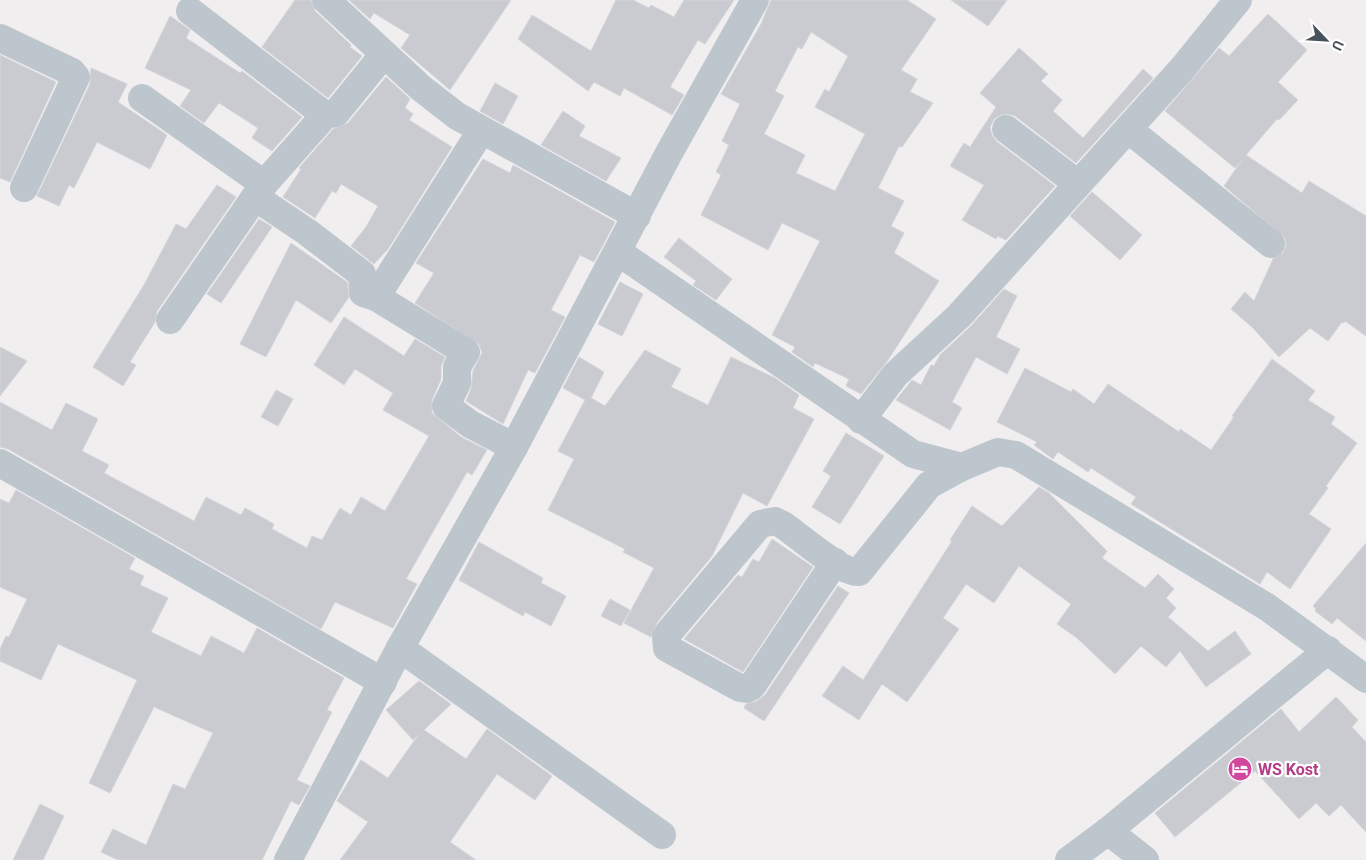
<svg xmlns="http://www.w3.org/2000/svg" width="1366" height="860" viewBox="0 0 1366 860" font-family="Roboto,sans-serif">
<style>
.building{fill:#c9cbd1;stroke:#d3d5da;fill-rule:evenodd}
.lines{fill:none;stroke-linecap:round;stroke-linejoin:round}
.minor{stroke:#bec6cd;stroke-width:28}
.labels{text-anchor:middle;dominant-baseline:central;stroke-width:4.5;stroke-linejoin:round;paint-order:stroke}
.hotel-label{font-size:16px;font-weight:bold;fill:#b23c85;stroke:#fff;text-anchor:start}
</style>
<rect width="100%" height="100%" fill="#f1eeef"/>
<g class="building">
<path d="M295 0H311L315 11 351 45 350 47 362 56 328 98 262 47Z"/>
<path d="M349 0H511L450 90 401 48 410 35 374 13 370 19Z"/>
<path d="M616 0H633L649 8 651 5 674 17 684 0H734L705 44 698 40 670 87 684 95 672 115 624 88 620 96 594 82 588 91 518 39 532 15 591 51Z"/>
<path d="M771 0H907L936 19 901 70 917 79 910 92 933 103 902 147 899 146 878 188 904 201 891 226 904 233 894 253 939 281 888 360 861 394 846 386 849 379 815 363 813 367 792 352 795 347 772 335 820 241 782 223 768 250 701 215 721 175 716 172 729 145 722 141 740 104 721 94 761 24ZM811 32 848 56 829 92 825 89 815 107 865 134 835 191 796 173 805 155 764 134 784 96 775 91 798 47 802 49Z"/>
<path d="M951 0H1007L988 26Z"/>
<path d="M1268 14 1307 50 1278 82 1298 100 1279 120 1277 119 1246 155 1302 193 1309 181 1366 216V336L1345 321 1344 323 1342 322 1328 341 1310 328 1279 357 1253 328 1231 309 1245 292 1254 301 1273 259 1283 253 1286 246 1285 238 1224 186 1242 160 1235 168 1165 111 1219 48 1229 56Z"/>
<path d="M170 16 190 30 186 38 240 73 242 71 302 117 272 151 252 138 258 128 219 103 204 123 180 106 191 90 145 68Z"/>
<path d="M1019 48 1048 74 1041 81 1062 100 1053 111 1083 138 1143 69 1153 78 1076 163 1015 116 1008 114 1000 115 994 119 990 127 992 135 996 141 1055 186 1006 240 997 236 996 239 962 220 984 185 950 166 964 143 970 147 996 107 980 93Z"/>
<path d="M0 55 56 82 10 182 0 178Z"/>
<path d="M91 68 127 84 118 102 167 135 150 169 97 142 74 188 69 185 59 206 37 196 90 84Z"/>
<path d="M386 77 410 99 405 108 413 114 409 120 452 147 388 249 374 264 351 246 366 227 378 206 341 184 336 193 332 191 315 218 283 197 301 169 299 168 333 129 348 123Z"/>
<path d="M495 83 518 96 503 124 480 111Z"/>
<path d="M563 111 585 126 579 136 621 158 606 181 541 145Z"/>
<path d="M483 159 510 173 513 165 615 222 594 262 580 255 551 310 565 317 535 373 528 370 503 424 466 401 471 389 473 371 482 353 479 344 415 303 434 273 416 263Z"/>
<path d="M217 185 236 197 157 311 155 322 130 362 136 365 123 386 93 367 144 285 176 224 186 229Z"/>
<path d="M1092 192 1142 235 1120 260 1070 216Z"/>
<path d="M259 219 272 227 221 303 207 294Z"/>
<path d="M679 238 732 279 716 300 693 285 696 281 664 257Z"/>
<path d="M291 243 347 282 349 297 331 323 296 300 266 357 240 344Z"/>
<path d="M620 282 643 294 622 336 598 324Z"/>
<path d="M1004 289 1017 296 996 337 1020 349 1007 374 976 357 952 402 962 408 950 430 896 400 912 380 921 385 931 365 934 366 940 355 971 326Z"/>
<path d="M344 317 404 356 415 339 445 357 441 366V379L432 400V413L461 437 487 450 472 475 467 472 406 579 417 584 393 628 335 602 321 629 8 449 0 447V402L52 430 66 403 98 419 82 451 109 465 104 473 194 521 206 497 241 515 245 508 274 524 272 529 307 548 312 536 322 540 340 508 351 515 361 497 385 511 429 436 383 410 393 393 355 369 344 385 314 365Z"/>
<path d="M0 347 27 361 0 396Z"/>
<path d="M645 350 681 369 671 387 708 405 731 357 775 378 799 395 793 408 814 419 767 506 743 493 712 556 658 621 651 637 624 623 654 568 623 552 625 549 548 510 574 459 558 451 585 400 563 388 579 357 604 372 591 398 605 406Z"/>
<path d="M1272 359 1315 391 1308 400 1335 417 1331 424 1357 443 1326 486 1328 488 1309 514 1331 529 1290 589 1267 572 1260 584 1131 504 1136 497 1091 468 1088 472 1058 452 1053 459 1034 445 1037 442 997 422 1025 368 1071 392 1073 389 1094 404 1108 384 1179 432 1180 429 1211 450 1234 417 1232 416Z"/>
<path d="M276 390 293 399 278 426 261 417Z"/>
<path d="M846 433 884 456 840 524 812 507 831 476 823 471Z"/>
<path d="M1039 487 1049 493 1107 551 1102 558 1145 588 1158 574 1174 589 1166 598 1176 608 1168 617 1208 651 1235 631 1251 654 1206 687 1180 651 1166 667 1141 646 1115 674 1077 638 1057 624 1071 604 1019 566 994 603 966 584 943 618 959 629 907 702 882 684 859 720 822 696 843 666 863 680 952 541 950 540 972 506 1002 526Z"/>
<path d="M16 490 135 558 129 569 144 576 140 585 168 598 151 632 201 656 211 636 244 653 257 628 344 678 327 710 332 712 297 780 310 786 299 805 291 801 262 860H118L101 852 113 829 146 845 173 784 185 789 213 733 154 707 110 793 89 783 137 680 58 644 41 680 0 661V649L6 636 9 637 27 599 0 587V499L9 503Z"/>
<path d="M772 539 813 567 743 672 684 639 738 575 742 577 753 559 759 562Z"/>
<path d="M479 542 543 578 541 583 566 596 551 626 525 612 523 616 459 580Z"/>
<path d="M1366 543V641L1337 618 1332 624 1315 611 1316 609 1313 606Z"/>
<path d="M838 586 849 593 764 721 744 708 746 704 755 702 765 695Z"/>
<path d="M610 599 630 610 621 626 601 616Z"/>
<path d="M419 681 451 704 424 730 466 759 487 729 552 776 535 800 497 774 450 842 476 860H340L368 822 337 801 361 760 388 778 419 734 413 740 386 710Z"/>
<path d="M1336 697 1358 720 1352 727 1366 742V832L1341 805 1329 816 1316 803 1299 819 1255 771 1175 837 1155 813 1281 709 1299 732Z"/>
<path d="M40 804 64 816 43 860H13Z"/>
</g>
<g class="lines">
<g class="minor">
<path d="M326 0 421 88 457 116 637 216"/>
<path d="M190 11 325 115"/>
<path d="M0 38 72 72 76 77 24 188"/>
<path d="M142 98 264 184"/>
<path d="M1006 129 1078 184"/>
<path d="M1128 129 1271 244"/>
<path d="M255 197 307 232 362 274 363 293 376 297 466 352 457 367V383L446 406 470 424 514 447"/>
<path d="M618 252 913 454 962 467 998 452 1016 455 1267 607 1366 679"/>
<path d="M376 297 481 131"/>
<path d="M170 320 264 184 325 115 336 113 384 54"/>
<path d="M861 420 895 375 959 316 1182 69 1238 0"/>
<path d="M0 463 383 682"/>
<path d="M835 562 752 686 747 689 740 688 667 648 666 637 670 631 760 524 775 521 783 525C798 535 842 574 859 572L929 485 962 467"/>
<path d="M400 648 662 835"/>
<path d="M1108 831 1145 860"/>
<path d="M288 860 400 648 514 447 669 153 755 0"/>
<path d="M1069 860 1108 831 1328 650"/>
</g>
</g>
<defs>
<symbol id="hotel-disc" viewBox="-11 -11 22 22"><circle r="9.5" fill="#d1479c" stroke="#fff"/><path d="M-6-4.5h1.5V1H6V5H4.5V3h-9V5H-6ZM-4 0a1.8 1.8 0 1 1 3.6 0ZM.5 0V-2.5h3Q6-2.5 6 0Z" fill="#fff"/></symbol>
</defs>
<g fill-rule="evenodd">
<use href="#hotel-disc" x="1226" y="755" width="28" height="28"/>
</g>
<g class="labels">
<g class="hotel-label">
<text x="1258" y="769">WS Kost</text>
</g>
</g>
<g transform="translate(1326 40) rotate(115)" stroke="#ffffff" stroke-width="4" paint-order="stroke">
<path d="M0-4L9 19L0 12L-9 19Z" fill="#48525b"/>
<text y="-8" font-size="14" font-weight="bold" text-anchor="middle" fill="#48525b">U</text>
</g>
</svg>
